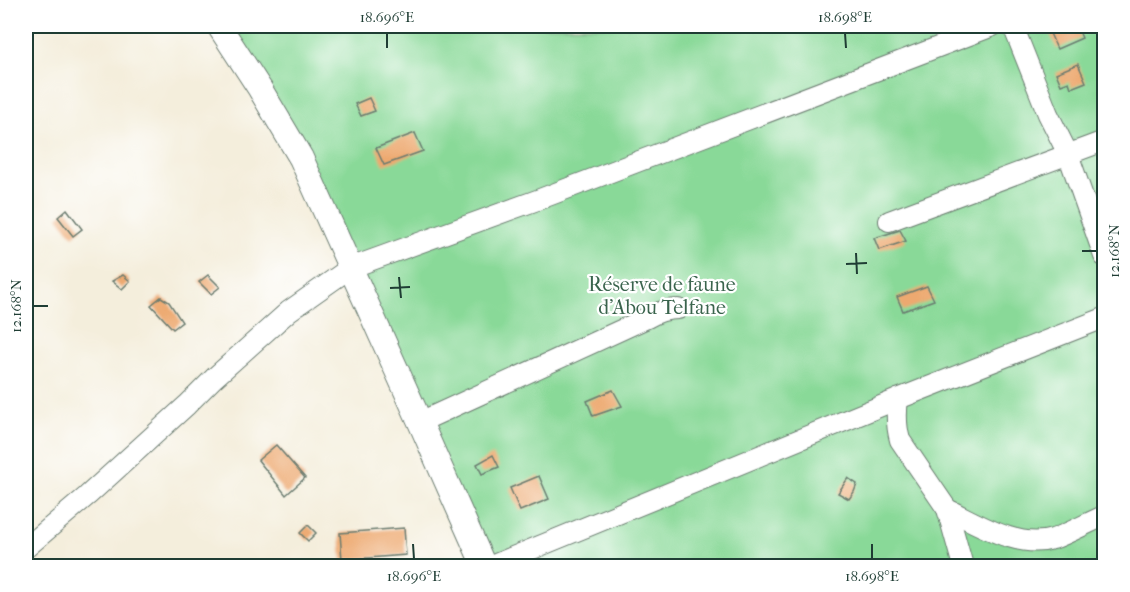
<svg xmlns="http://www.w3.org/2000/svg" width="1130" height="592" viewBox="0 0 1130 592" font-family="'IM FELL French Canon',serif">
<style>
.green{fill:#89d998;stroke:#548b66;stroke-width:1.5}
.building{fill:#eda96f}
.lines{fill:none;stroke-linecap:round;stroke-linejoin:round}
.minor-casing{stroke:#6a7b6f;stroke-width:22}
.major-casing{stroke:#6a7b6f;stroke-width:26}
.minor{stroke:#fff;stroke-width:20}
.major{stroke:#fff;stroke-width:24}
.ticks{fill:none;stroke:#1f3d34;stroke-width:2}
.labels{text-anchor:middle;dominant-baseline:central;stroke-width:4.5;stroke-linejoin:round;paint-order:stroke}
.park-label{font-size:20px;fill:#3a644d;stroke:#fff}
.neatline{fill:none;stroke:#1f3d34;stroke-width:2}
.ticks-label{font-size:15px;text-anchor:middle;fill:#1f3d34}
</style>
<rect width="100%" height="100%" fill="#fff"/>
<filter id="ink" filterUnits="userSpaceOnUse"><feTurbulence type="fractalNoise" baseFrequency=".0167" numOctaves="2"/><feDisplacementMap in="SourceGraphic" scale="12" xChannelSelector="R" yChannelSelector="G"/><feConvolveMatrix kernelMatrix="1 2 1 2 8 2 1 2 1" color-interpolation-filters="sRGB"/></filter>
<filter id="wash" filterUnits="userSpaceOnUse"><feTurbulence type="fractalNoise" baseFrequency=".008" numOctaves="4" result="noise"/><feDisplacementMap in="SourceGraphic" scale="24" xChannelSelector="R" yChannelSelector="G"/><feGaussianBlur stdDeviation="1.35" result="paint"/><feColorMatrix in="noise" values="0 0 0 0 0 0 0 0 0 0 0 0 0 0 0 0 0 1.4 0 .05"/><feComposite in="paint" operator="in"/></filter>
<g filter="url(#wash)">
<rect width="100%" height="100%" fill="#f4eedc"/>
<path class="green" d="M219 26H1104V566H484L301 158Z"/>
<g id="blocks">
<g class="building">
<path d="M1061 26H1077L1082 38 1057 49 1049 31Z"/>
<path d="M1078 64 1086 82 1071 88 1069 82 1061 85 1056 73Z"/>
<path d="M369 98 375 111 361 116 355 104Z"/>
<path d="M415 133 423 151 384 165 376 148Z"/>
<path d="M67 209 82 229 73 236 58 217Z"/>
<path d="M900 230 906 241 879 250 874 238Z"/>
<path d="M123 275 130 281 122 289 112 281Z"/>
<path d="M208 275 220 287 211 294 199 282Z"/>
<path d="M927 286 934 300 903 311 897 297Z"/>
<path d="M161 297 169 302 182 322 173 329 151 305Z"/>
<path d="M613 390 622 406 593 416 587 401Z"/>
<path d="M276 445 305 478 286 495 258 460Z"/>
<path d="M493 455 499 467 482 474 477 464Z"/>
<path d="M539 476 549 499 520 511 510 488Z"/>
<path d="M848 478 857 484 854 492 849 499 838 493Z"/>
<path d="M308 525 316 533 308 541 300 533Z"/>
<path d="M404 528 406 555 342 560 340 533Z"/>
</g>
</g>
</g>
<g filter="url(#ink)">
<use href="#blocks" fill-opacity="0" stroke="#6a7b6f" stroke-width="1.5"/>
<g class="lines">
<defs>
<g id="minor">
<path d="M1013 26 1048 114 1068 154 1104 256"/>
<path d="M889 221 1104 141"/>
<path d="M898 399C896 414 896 426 900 440L947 509 963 566"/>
<path d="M420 422 647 318C658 312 666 309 678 309"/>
<path d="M947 509C977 523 1018 550 1053 539 1070 533 1087 523 1104 516"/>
<path d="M26 548 87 496 187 405 214 378 289 311 350 268 540 199 993 26"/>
<path d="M491 566 898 399 1104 318"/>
</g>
<path id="major" d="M219 26 260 89 301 158 420 422 484 566"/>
</defs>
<use href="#minor" class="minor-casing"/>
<use href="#major" class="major-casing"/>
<use href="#minor" class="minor"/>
<use href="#major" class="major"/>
</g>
</g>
<path class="ticks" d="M387 33V48M845 33 846 48M1082 251H1097M856 253 857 274M846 264 867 263M399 277 401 298M390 288 410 287M33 306H48M413 544 414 559M872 544V559"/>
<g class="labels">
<g class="park-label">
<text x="662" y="284">Réserve de faune<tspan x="662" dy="23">d'Abou Telfane</tspan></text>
</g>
</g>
<rect width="1130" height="592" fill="none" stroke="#fff" stroke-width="66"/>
<rect x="33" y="33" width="1064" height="526" class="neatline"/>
<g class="ticks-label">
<text x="387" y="22">18.696°E</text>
<text x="845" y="22">18.698°E</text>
<text transform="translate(1114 251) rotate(-90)" y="5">12.168°N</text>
<text transform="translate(16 306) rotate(-90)" y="5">12.168°N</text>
<text x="414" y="581">18.696°E</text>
<text x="872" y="581">18.698°E</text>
</g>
</svg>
